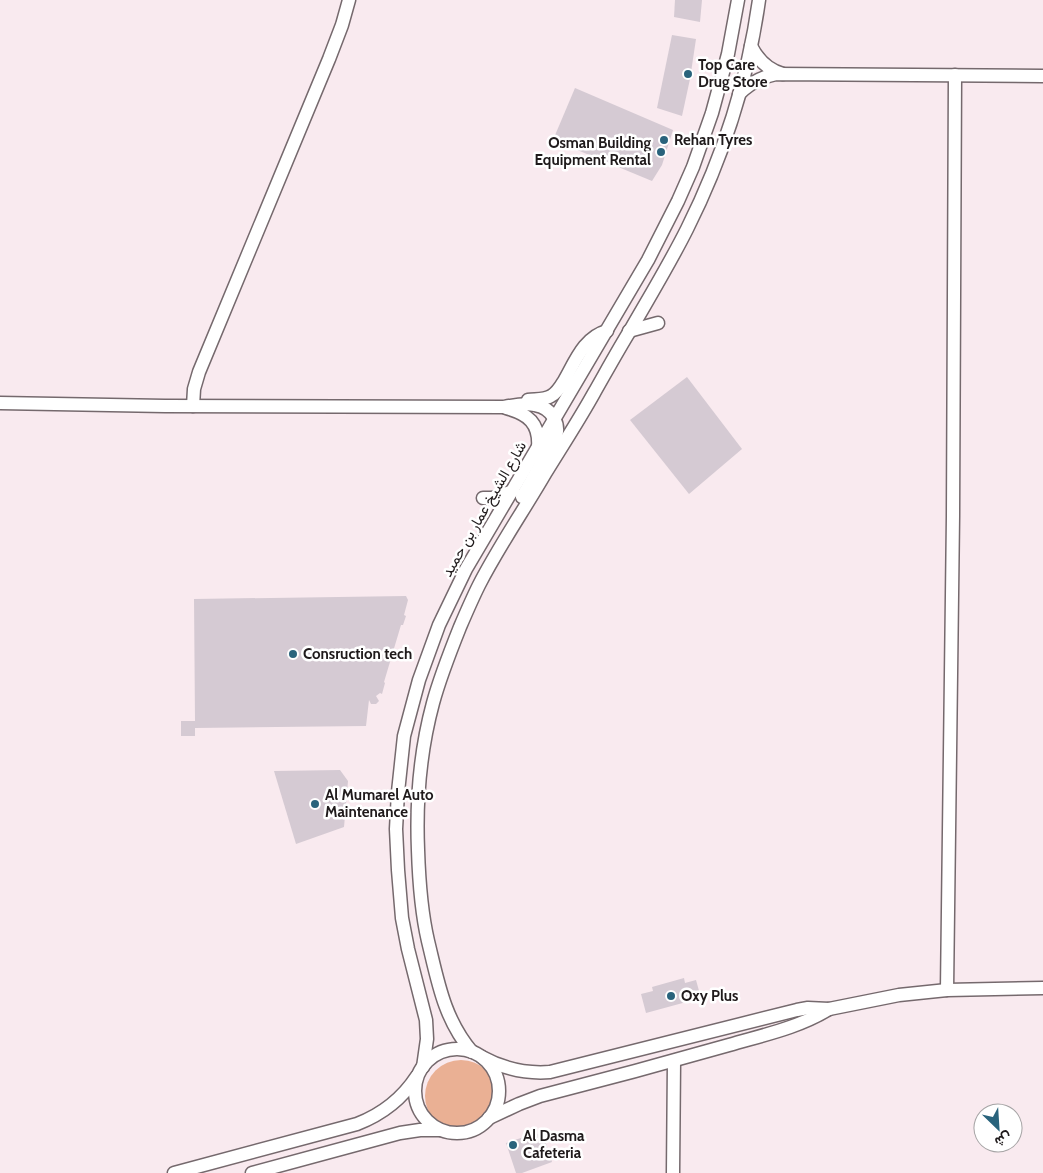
<svg xmlns="http://www.w3.org/2000/svg" width="1043" height="1173" viewBox="0 0 1043 1173" font-family="Cabin,Vazirmatn,sans-serif">
<style>
.green{fill:#eab094}
.building{fill:#d5cad3}
.lines{fill:none;stroke-linecap:round;stroke-linejoin:round}
.minor-casing{stroke:#75696d;stroke-width:15}
.minor{stroke:#fff;stroke-width:12}
.poi-dot{fill:#29637c;stroke:#fff;stroke-width:2}
.labels{text-anchor:middle;dominant-baseline:central;stroke-width:5;stroke-linejoin:round;paint-order:stroke}
.poi-label{font-size:15px;font-weight:bold;fill:#1f1a1b;stroke:#fff;text-anchor:start}
.street-label{font-size:15px;fill:#1f1a1b;stroke:#fff}
</style>
<rect width="100%" height="100%" fill="#f9eaef"/>
<circle class="green" cx="461" cy="1096" r="36"/>
<g class="building">
<path d="M675 0H702L700 22 674 17Z"/>
<path d="M672 35 696 39 690 79 682 116 657 108Z"/>
<path d="M575 88 673 130 662 165 652 181 553 140Z"/>
<path d="M687 377 742 449 689 494 630 420Z"/>
<path d="M406 596 408 600 404 615 406 616 403 625H401L384 682 385 683 382 694 380 693 376 696 379 701 376 704H371L369 700 366 726 195 728V736H181V721H195L194 599Z"/>
<path d="M340 770 348 781 344 827 296 844 274 771Z"/>
<path d="M684 978 685 983 696 980 701 998 646 1013 641 994 653 991 652 987Z"/>
<path d="M536 1133 544 1137 552 1162 522 1173H516L506 1143Z"/>
</g>
<g class="lines">
<defs>
<g id="minor">
<path d="M751 46C758 60 768 70 783 74"/>
<path d="M739 94C750 83 761 77 776 74L1043 76"/>
<path d="M629 331 658 323"/>
<path d="M528 400C535 399 545 400 551 396 557 393 561 386 564 381 575 362 584 337 607 331"/>
<path d="M0 403 165 406 504 407C514 405 525 403 535 405 553 408 562 426 554 441L522 497"/>
<path d="M193 406 194 389 199 372 329 59 342 25 349 0"/>
<path d="M506 408C528 414 540 423 538 448"/>
<path d="M483 498H492L513 491"/>
<path d="M947 990 953 516 955 75"/>
<circle cx="457" cy="1091" r="42"/>
<path d="M472 1052C444 1019 438 982 428 941 421 911 419 881 418 850 416 801 420 751 433 703 440 677 450 652 460 627 466 613 472 599 479 585 499 546 524 510 546 472 562 446 579 420 594 393 606 372 618 350 631 329 650 296 670 263 687 229 723 157 748 79 759 0"/>
<path d="M482 1057C504 1069 525 1074 550 1072L797 1010 808 1008 829 1009 899 995 947 990 1043 988"/>
<path d="M423 1067 427 1039 426 1020 408 949 402 918 398 870 396 829 398 792 404 736 419 680 439 625 466 569 648 260 678 201 693 167 712 113 728 54 738 0"/>
<path d="M489 1118 519 1104 540 1096C603 1080 666 1063 729 1045 763 1035 798 1028 829 1009"/>
<path d="M174 1173 357 1124C383 1114 402 1099 417 1076"/>
<path d="M252 1173 400 1133 420 1130H440"/>
<path d="M673 1173 674 1061"/>
</g>
</defs>
<use href="#minor" class="minor-casing"/>
<use href="#minor" class="minor"/>
</g>
<g class="poi-dot">
<circle cx="688" cy="74" r="5"/>
<circle cx="664" cy="140" r="5"/>
<circle cx="661" cy="152" r="5"/>
<circle cx="293" cy="654" r="5"/>
<circle cx="315" cy="804" r="5"/>
<circle cx="671" cy="996" r="5"/>
<circle cx="513" cy="1145" r="5"/>
</g>
<g class="labels">
<g class="poi-label">
<text x="698" y="65">Top Care<tspan x="698" dy="17">Drug Store</tspan></text>
<text x="674" y="140">Rehan Tyres</text>
<text x="651" y="143" text-anchor="end">Osman Building<tspan x="651" dy="17">Equipment Rental</tspan></text>
<text x="303" y="654">Consruction tech</text>
<text x="325" y="795">Al Mumarel Auto<tspan x="325" dy="17">Maintenance</tspan></text>
<text x="681" y="996">Oxy Plus</text>
<text x="523" y="1136">Al Dasma<tspan x="523" dy="17">Cafeteria</tspan></text>
</g>
<g class="street-label">
<text transform="translate(484 509) rotate(-60)">شارع الشيخ عمار بن حميد</text>
</g>
</g>
<g transform="translate(998 1128) rotate(155)"><circle r="24" fill="#ffffff" stroke="#a5a3a4"/>
<path d="M0-4L9 19L0 12L-9 19Z" fill="#29637c"/>
<text y="-8" font-size="14" font-weight="bold" text-anchor="middle" fill="#1f1a1b">ش</text>
</g>
</svg>
